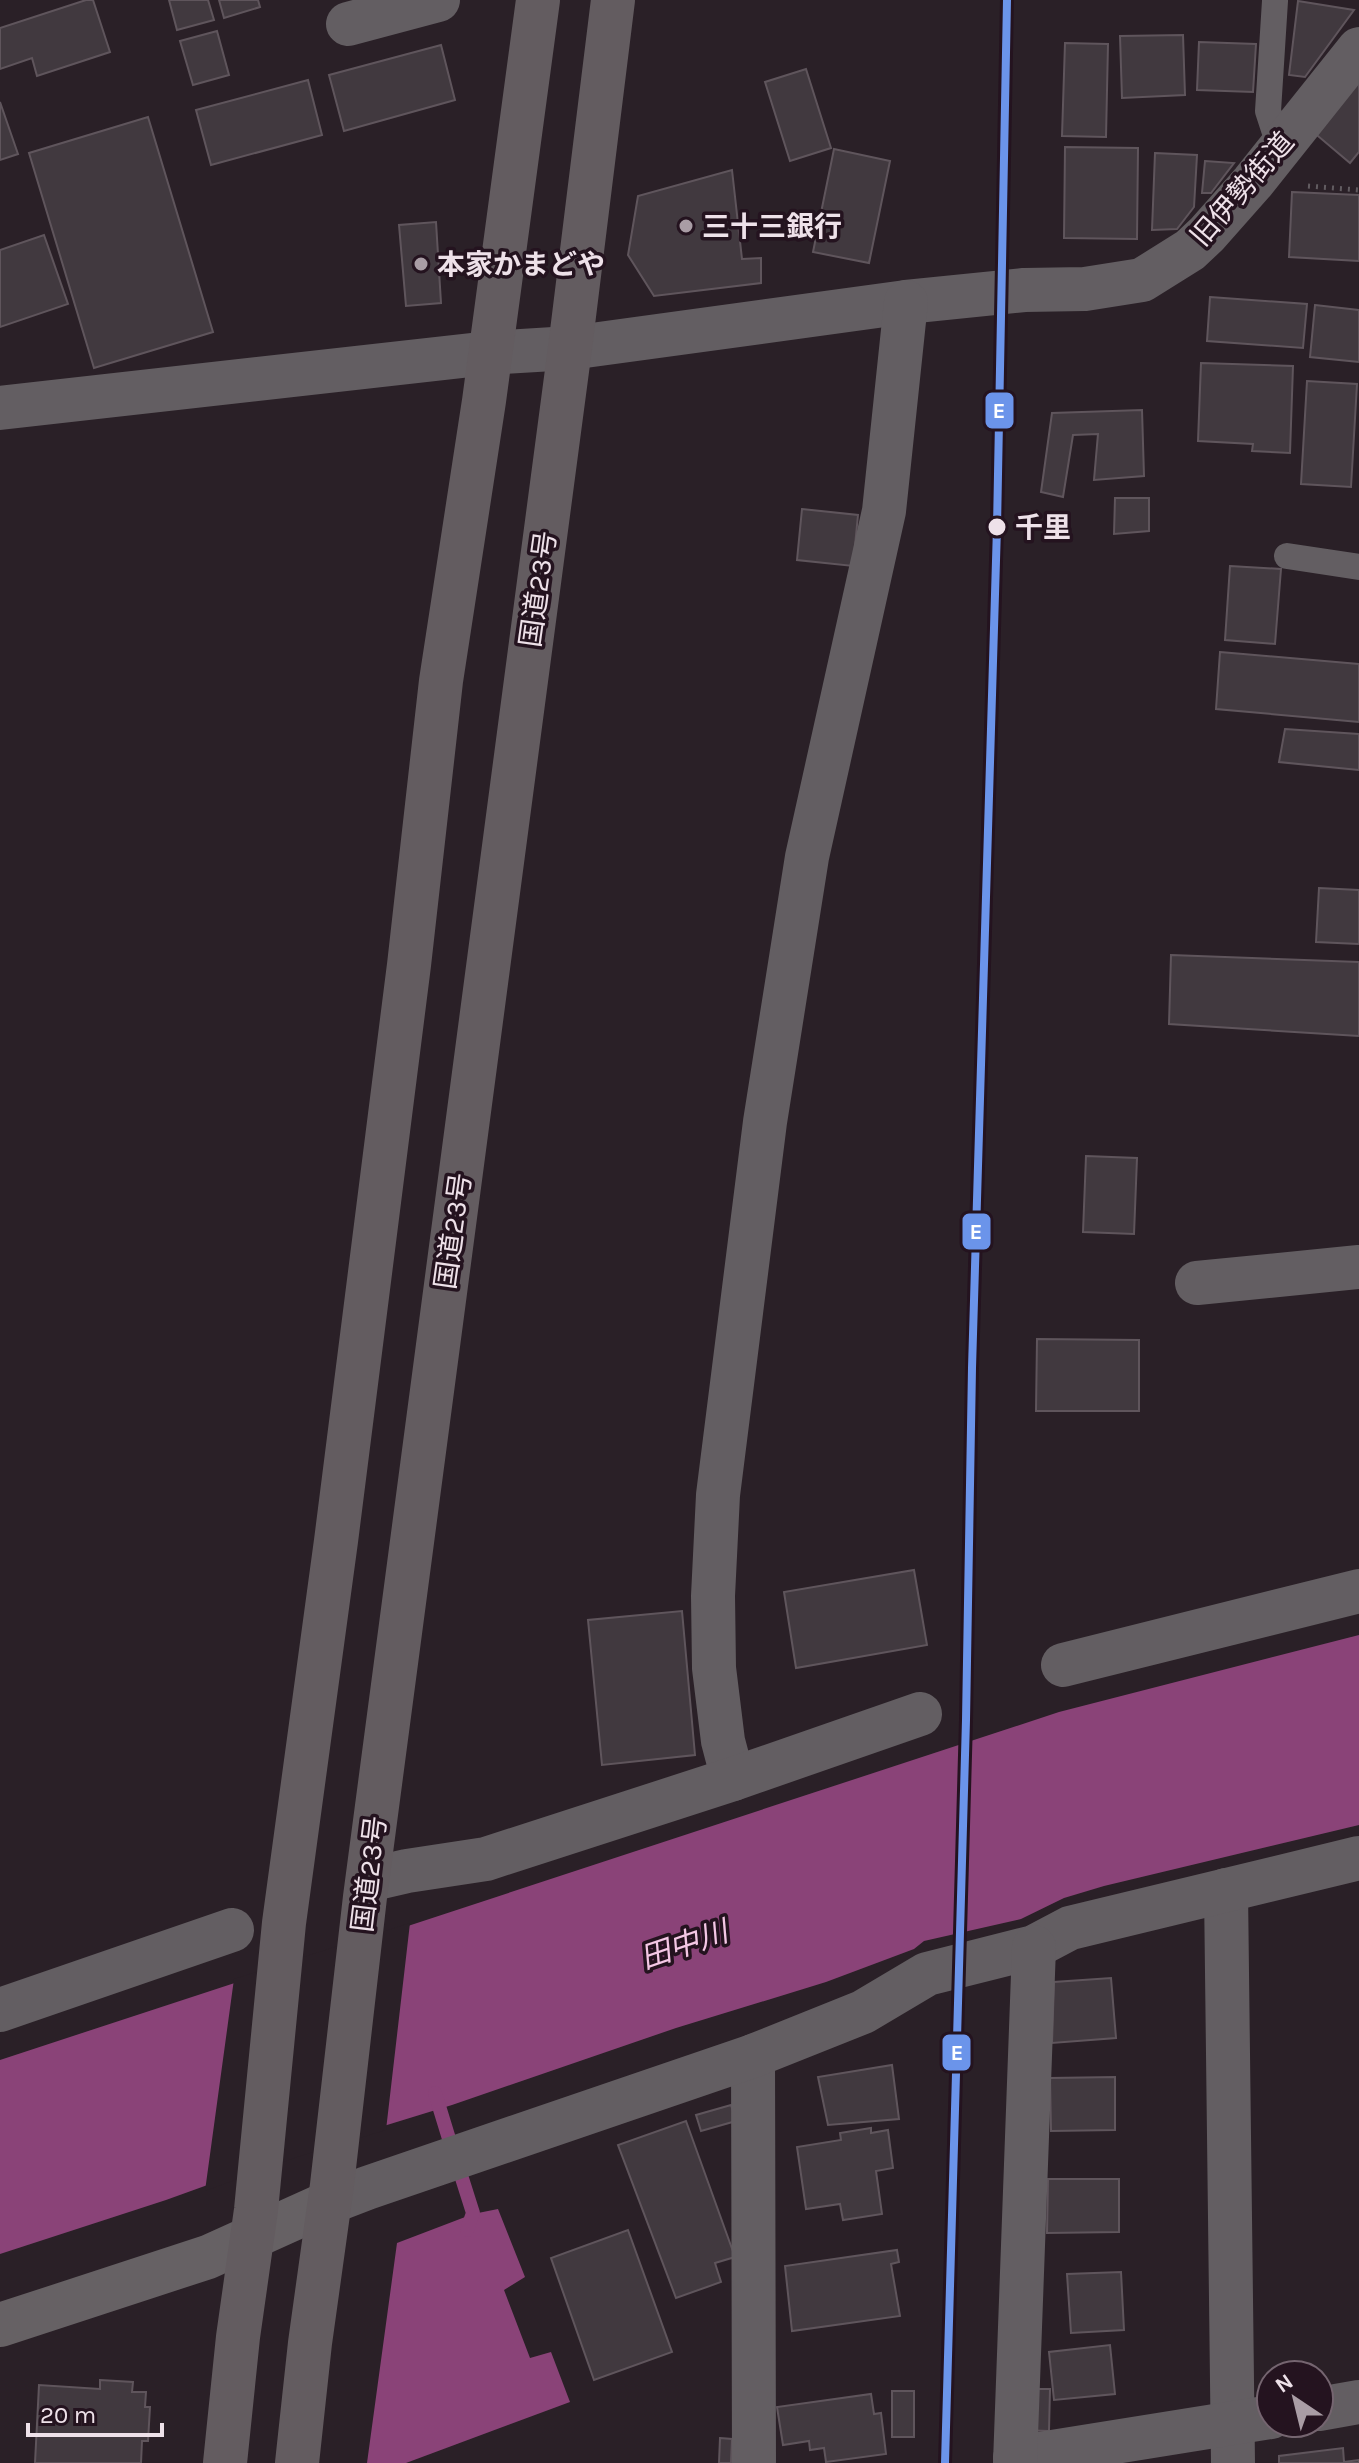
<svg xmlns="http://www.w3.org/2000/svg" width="1359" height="2463" viewBox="0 0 1359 2463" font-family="Karla,'Noto Sans JP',sans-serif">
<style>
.water{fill:#8a4378}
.pier{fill:#2a2027}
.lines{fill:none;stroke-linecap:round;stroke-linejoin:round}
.stream{stroke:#8a4378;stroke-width:14}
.building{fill:#41393f;stroke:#5f555c;stroke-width:2}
.path{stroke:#625c61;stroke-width:5;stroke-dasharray:2 6;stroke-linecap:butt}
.lane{stroke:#635e62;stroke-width:26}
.street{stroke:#635e62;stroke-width:44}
.secondary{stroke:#666164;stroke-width:44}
.highway{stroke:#635c60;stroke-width:44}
.rail-1-casing{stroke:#24131f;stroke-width:14}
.rail-1{stroke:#6b94ea;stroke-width:8}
.poi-dot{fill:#a99da5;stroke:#24131f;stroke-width:3}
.stop-dot{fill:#eee1e9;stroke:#24131f;stroke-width:3}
.labels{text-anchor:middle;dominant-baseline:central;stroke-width:7;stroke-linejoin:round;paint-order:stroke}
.street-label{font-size:28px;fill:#eee1e9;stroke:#24131f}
.poi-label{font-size:28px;font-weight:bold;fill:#eee1e9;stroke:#24131f;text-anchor:start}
.stop-label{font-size:28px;font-weight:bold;fill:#eee1e9;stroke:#24131f;text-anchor:start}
.water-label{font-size:30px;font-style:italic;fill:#f4c7e5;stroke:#24131f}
.line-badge{stroke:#24131f;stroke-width:3}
.badge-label{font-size:22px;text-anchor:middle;font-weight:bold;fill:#fff}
</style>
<rect width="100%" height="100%" fill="#2a2027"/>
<g class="water">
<path d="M1359 1635V1825L1104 1886 1064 1898 1021 1919 924 1941 914 1949 826 1982 676 2028 452 2105 296 2153 166 2200 0 2254V2060L1059 1712Z"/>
<path d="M498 2209 525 2277 504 2290 530 2358 551 2352 570 2402 406 2463H367L397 2243 473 2214Z"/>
</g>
<path class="pier" d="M410 1923 386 2130 297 2157 205 2191 234 1979Z"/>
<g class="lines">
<g class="stream">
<path d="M435 2093 450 2142"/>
<path d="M460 2172 473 2213 467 2230"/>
</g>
</g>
<g class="building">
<path d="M86 0H93L110 52 37 76 32 58 0 69V28Z"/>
<path d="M169 0H208L214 20 177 30Z"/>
<path d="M219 0H258L260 7 224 18Z"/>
<path d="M1298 1 1354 10 1305 77 1289 75Z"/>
<path d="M217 31 229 75 193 85 180 41Z"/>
<path d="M1183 35 1185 95 1122 98 1120 36Z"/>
<path d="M1199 42 1256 44 1253 92 1197 90Z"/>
<path d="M1065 43 1108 44 1106 137 1062 136Z"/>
<path d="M441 45 455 100 344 131 329 75Z"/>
<path d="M806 69 831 148 790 161 765 82Z"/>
<path d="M1359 76V152L1350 163 1312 131Z"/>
<path d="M308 80 322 135 211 165 196 110Z"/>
<path d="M0 102 18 154 0 160Z"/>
<path d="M148 117 213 332 94 368 29 153Z"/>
<path d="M1065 147 1138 148 1137 239 1064 238Z"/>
<path d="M834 149 890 161 869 263 813 252Z"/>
<path d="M1155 153 1197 155 1194 207 1177 229 1152 230Z"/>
<path d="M1205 161 1234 163 1211 193H1202Z"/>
<path d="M732 170 742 259 761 258V283L654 296 628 255 638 196Z"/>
<path d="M1292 192 1359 195V261L1289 257Z"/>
<path d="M436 222 441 303 406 306 399 225Z"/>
<path d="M44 235 68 304 0 327V250Z"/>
<path d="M1210 297 1307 304 1303 348 1207 341Z"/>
<path d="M1315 305 1359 310V362L1310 357Z"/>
<path d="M1201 363 1293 366 1290 453 1252 451 1253 444 1198 441Z"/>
<path d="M1307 381 1357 384 1351 487 1301 484Z"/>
<path d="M1142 410 1144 476 1094 480 1098 434 1073 435 1063 497 1041 492 1052 413Z"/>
<path d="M1115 498H1149V531L1114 534Z"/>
<path d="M802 509 858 515 853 566 797 560Z"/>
<path d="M1230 566 1281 569 1275 644 1225 640Z"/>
<path d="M1220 652 1359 664V722L1216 709Z"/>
<path d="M1285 729 1359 734V770L1279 762Z"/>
<path d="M1319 888 1359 890V944L1316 942Z"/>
<path d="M1171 955 1359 962V1036L1169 1024Z"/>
<path d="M1086 1156 1137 1158 1134 1234 1083 1232Z"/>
<path d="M1037 1339 1139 1340V1411H1036Z"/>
<path d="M914 1570 927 1645 796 1668 784 1592Z"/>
<path d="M682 1611 695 1755 602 1765 588 1620Z"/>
<path d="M1111 1978 1116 2038 1052 2043 1054 1982Z"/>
<path d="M892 2065 899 2119 828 2125 818 2077Z"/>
<path d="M1115 2077V2130L1051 2131 1050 2078Z"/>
<path d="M731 2105 736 2121 701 2131 696 2115Z"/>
<path d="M686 2121 735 2257 715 2263 721 2282 676 2298 618 2145Z"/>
<path d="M871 2128V2133L888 2130 893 2168 876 2171 882 2214 843 2220 840 2204 806 2209 797 2147 841 2140 840 2133Z"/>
<path d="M1048 2179H1119V2232L1047 2233Z"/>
<path d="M628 2230 672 2352 594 2380 551 2258Z"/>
<path d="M897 2250 899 2262 891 2264 900 2316 792 2331 785 2266Z"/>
<path d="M1121 2272 1124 2330 1071 2333 1067 2274Z"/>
<path d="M1110 2345 1115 2394 1054 2400 1049 2352Z"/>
<path d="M100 2380 133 2382 132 2392H146L145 2407H150L148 2441H142L141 2463H35L39 2385 100 2389Z"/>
<path d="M1021 2389H1050L1049 2431 1020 2430Z"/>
<rect x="892" y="2391" width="22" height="46"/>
<path d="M871 2394 874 2414 881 2413 886 2454 826 2462 824 2448 810 2450 809 2441 783 2445 777 2407Z"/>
<path d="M720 2438 732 2439 731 2463H719Z"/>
<path d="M1343 2448 1344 2462 1359 2460V2463H1279V2456Z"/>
</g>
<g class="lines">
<path class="path" d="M1308 186 1359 190"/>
<g class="lane">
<path d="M1275 1 1268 111 1280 148"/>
<path d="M1287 556 1359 567"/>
</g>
<g class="street">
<path d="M348 24 438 0"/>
<path d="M0 408 489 353 570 348 906 302 1024 290 1085 289 1142 280 1190 250 1207 234 1253 182 1359 49"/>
<path d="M1197 1283 1359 1267"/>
<path d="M1063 1665 1359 1591"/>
<path d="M733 1779 723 1741 714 1668 713 1596 718 1495 765 1122 807 857 884 511 906 302"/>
<path d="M368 1880 407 1871 486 1859 733 1779 920 1714"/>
<path d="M1226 1890 1233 2463"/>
<path d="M0 2010 232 1930"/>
<path d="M753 2056 754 2463"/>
<path d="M328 2203 367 2188 753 2056 863 2012 927 1974 1034 1947 1070 1928 1359 1858"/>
<path d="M1319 2409 1359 2402"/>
<path d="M1015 2458 1271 2417"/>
<path d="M1015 2463 1034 1947"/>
</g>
<path class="secondary" d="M0 2325 208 2257 328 2203"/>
<g class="highway">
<path d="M225 2463 238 2337 256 2210 284 1923 336 1541 409 965 441 681 484 401 538 0"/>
<path d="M297 2463 310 2343 332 2185 365 1897 570 348 613 0"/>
</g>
<defs>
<path id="rail-1" d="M945 2463 966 1720 972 1368 997 527 1007 0"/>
</defs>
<use href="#rail-1" class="rail-1-casing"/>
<use href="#rail-1" class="rail-1"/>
</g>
<g class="poi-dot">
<circle cx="686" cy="226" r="8"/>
<circle cx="421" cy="264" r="8"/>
</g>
<circle class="stop-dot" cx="997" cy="527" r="10"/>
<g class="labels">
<g class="street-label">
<text transform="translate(1242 189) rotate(-49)">旧伊勢街道</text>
<text transform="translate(538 589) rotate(-82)">国道23号</text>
<text transform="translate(453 1231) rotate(-82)">国道23号</text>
<text transform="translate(369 1874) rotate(-83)">国道23号</text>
</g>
<g class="poi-label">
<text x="702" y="226">三十三銀行</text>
<text x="437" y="264">本家かまどや</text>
</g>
<g class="stop-label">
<text x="1015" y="527">千里</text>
</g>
<g class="water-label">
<text transform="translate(684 1945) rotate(-19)">田中川</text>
</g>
</g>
<g class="line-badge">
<rect x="984" y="391" width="31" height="39" rx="8" fill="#6b94ea"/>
<rect x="961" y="1212" width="31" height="39" rx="8" fill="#6b94ea"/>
<rect x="941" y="2033" width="31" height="39" rx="8" fill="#6b94ea"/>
</g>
<g class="badge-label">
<text x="999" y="418">E</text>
<text x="976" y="1239">E</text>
<text x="957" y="2060">E</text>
</g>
<g transform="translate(1295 2399) rotate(325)"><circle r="38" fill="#24131f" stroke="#756570" stroke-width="2"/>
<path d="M0-6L14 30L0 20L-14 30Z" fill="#a99da5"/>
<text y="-12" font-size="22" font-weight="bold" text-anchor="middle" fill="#eee1e9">N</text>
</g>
<path d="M28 2423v12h134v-12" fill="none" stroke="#eee1e9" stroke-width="4"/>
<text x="40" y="2423" font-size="24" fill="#eee1e9" stroke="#24131f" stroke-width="6" paint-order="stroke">20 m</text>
</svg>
